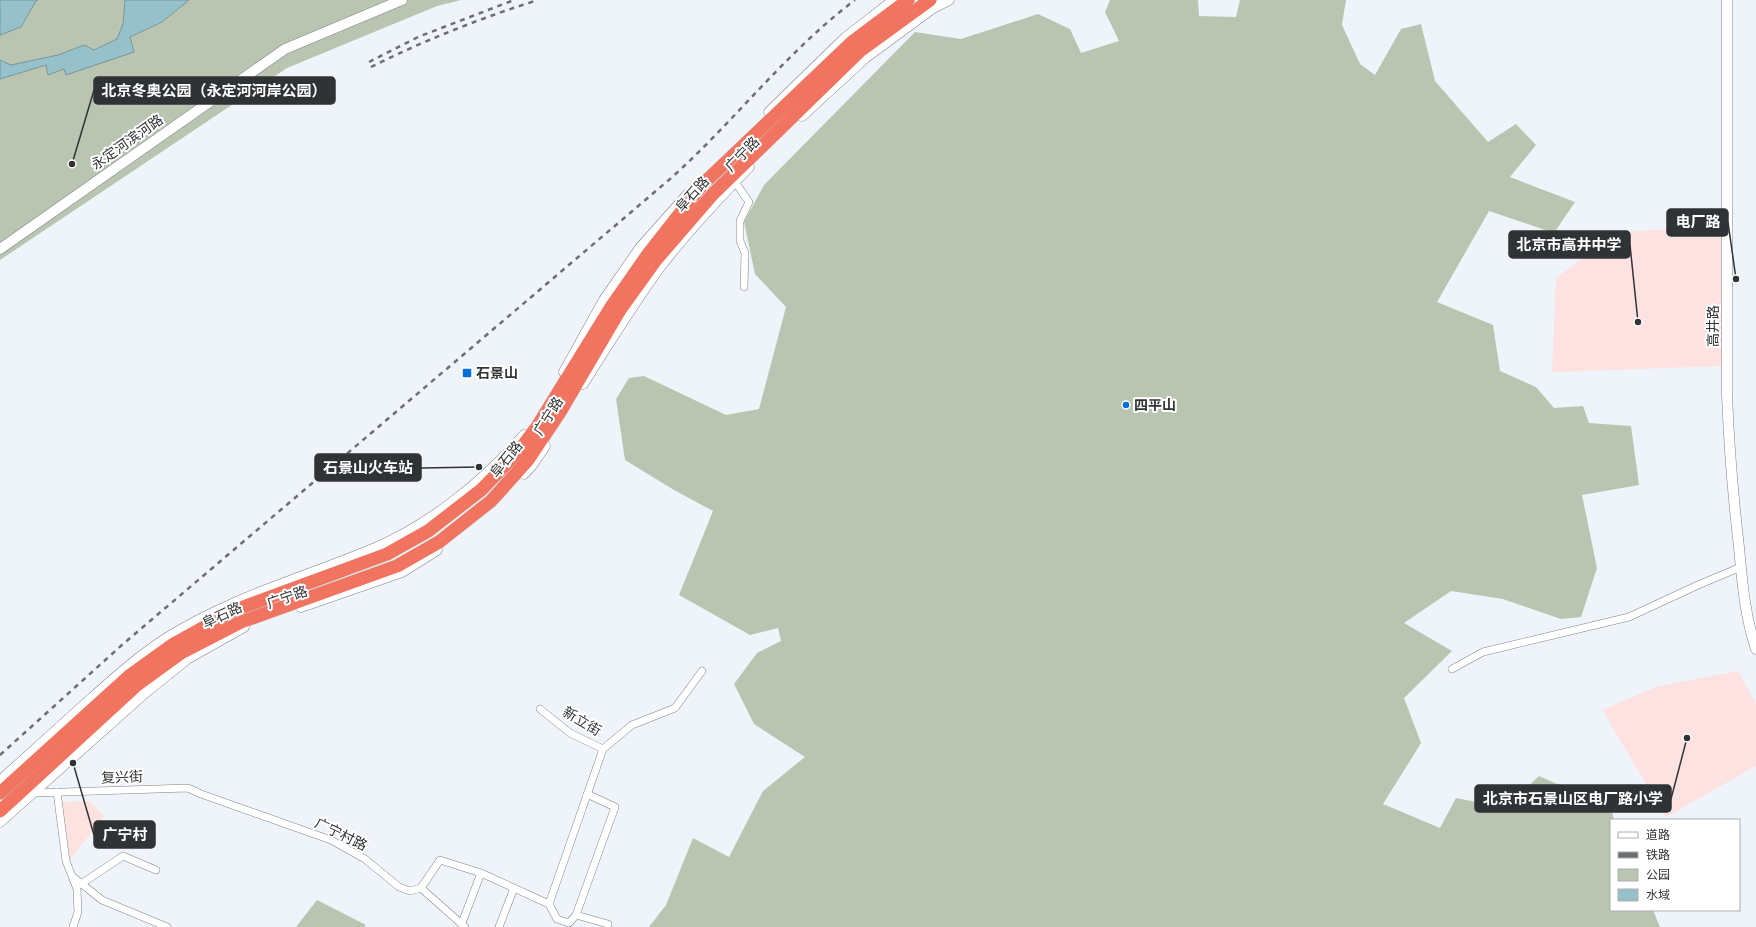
<svg xmlns="http://www.w3.org/2000/svg" width="1756" height="927" viewBox="0 0 1756 927" font-family="Montserrat,'Noto Sans SC',sans-serif">
<style>
.commercial{fill:#fde2e0}
.education{fill:#fde2e1}
.green{fill:#b9c5b0}
.water{fill:#97c1ca;stroke:#78969d}
.lines{fill:none;stroke-linecap:round;stroke-linejoin:round}
.street-casing{stroke:#7e8489;stroke-width:8}
.secondary-casing{stroke:#7e8489;stroke-width:11}
.highway-casing{stroke:#d1d2d3;stroke-width:14}
.street{stroke:#fff;stroke-width:7}
.secondary{stroke:#fff;stroke-width:10}
.highway{stroke:#f0745f;stroke-width:13}
.rail{stroke:#6b6f72;stroke-width:2.5;stroke-dasharray:5 5;stroke-linecap:butt}
.poi-dot{fill:#006fd7;stroke:#fff;stroke-width:1.5}
.labels{text-anchor:middle;dominant-baseline:central;stroke-width:4;stroke-linejoin:round;paint-order:stroke}
.street-label{font-size:14px;fill:#303335;stroke:#fff}
.poi-label{font-size:14px;font-weight:bold;fill:#303335;stroke:#fff;text-anchor:start}
.leader{fill:none;stroke:#303335;stroke-width:1.5}
.callout-dot{fill:#303335;stroke:#fff;stroke-width:1.5}
.callout{fill:#303335;stroke:#303335;stroke-width:1.5}
.callout-label{font-size:15px;text-anchor:middle;font-weight:bold;fill:#fff}
</style>
<rect width="100%" height="100%" fill="#eef4f9"/>
<path class="commercial" d="M90 801 104 816 70 860 61 802Z"/>
<g class="education">
<path d="M1722 227 1723 366 1552 372 1556 278 1618 232Z"/>
<path d="M1738 671 1756 704V766L1666 817 1602 710 1656 687Z"/>
</g>
<g class="green">
<path d="M0 0H461L437 6 287 68 0 260Z"/>
<path d="M1110 0H1198L1199 16 1236 17 1240 0H1346L1342 25 1360 64 1375 75 1401 29 1421 24 1435 81 1488 142 1516 124 1536 145 1510 177 1575 202 1554 233 1489 211 1437 302 1493 325 1500 371 1536 387 1554 408 1583 406 1589 423 1631 426 1639 485 1582 495 1597 568 1581 617 1561 619 1503 599 1451 591 1404 623 1452 651 1404 698 1421 743 1383 804 1440 828 1456 798 1506 808 1539 776 1611 808 1614 820H1611V910H1653L1660 927H649L666 905 693 838 729 857 763 791 805 757 754 724 734 684 757 653 781 641 778 628 750 635 679 595 713 511 674 490 625 460 616 399 629 378 644 376 726 415 759 409 786 307 755 274 744 222 764 185 915 32 961 39 1038 14 1070 29 1081 53 1119 41 1105 12Z"/>
<path d="M317 900 366 925 364 927H296Z"/>
</g>
<g class="water">
<path d="M0 0H38L36 1 21 27 0 35Z"/>
<path d="M125 0H189L162 22 130 37 134 52 66 75 64 69 48 75 46 65 0 79V60L11 65 58 55 84 45 94 50 117 39 123 24Z"/>
</g>
<g class="lines">
<defs>
<g id="street">
<path d="M735 182 749 202 740 221V241L745 253 744 287"/>
<path d="M1452 669 1483 652 1629 617 1698 585 1741 567"/>
<path d="M540 709 570 733 603 749 632 725 675 708 702 671"/>
<path d="M57 792 66 861 77 889 78 912 73 927"/>
<path d="M33 793 188 788 201 794 331 840 365 859 399 887 410 891 421 888"/>
<path d="M73 877 102 900 167 927"/>
<path d="M81 884 123 856 156 870"/>
<path d="M421 888 440 860 481 873 549 904 557 919 569 923 576 915 608 924"/>
<path d="M421 888 465 927"/>
<path d="M549 904 603 749"/>
<path d="M576 915 615 807 587 794"/>
<path d="M462 923 481 873"/>
<path d="M499 927 514 888"/>
</g>
<g id="secondary">
<path d="M1727 0V395C1729 446 1733 496 1739 547 1742 581 1745 617 1756 649"/>
<path d="M769 112 845 38 894 0"/>
<path d="M802 116 865 58 933 8 949 0"/>
<path d="M0 249 285 49 402 0"/>
<path d="M564 372 604 300 640 248 688 194"/>
<path d="M583 384C608 345 632 305 660 267 687 232 718 199 749 167"/>
<path d="M524 474 533 464 545 446"/>
<path d="M301 607 402 572 437 550"/>
<path d="M0 781C28 756 55 731 83 706 110 682 137 657 167 638 232 597 306 577 375 548 430 525 485 480 524 435"/>
<path d="M0 822 146 692 187 659 244 627"/>
</g>
<g id="highway">
<path d="M0 793 129 676 172 645 235 610 387 554 428 531 481 490 518 452 537 427 611 307 648 254 703 184 852 42 908 0"/>
<path d="M0 811 137 685 181 653 241 622 397 566 439 542 491 501 528 460 560 412 620 310 656 260 713 194 860 51 930 0"/>
</g>
</defs>
<use href="#street" class="street-casing"/>
<use href="#secondary" class="secondary-casing"/>
<use href="#highway" class="highway-casing"/>
<use href="#street" class="street"/>
<use href="#secondary" class="secondary"/>
<use href="#highway" class="highway"/>
<g class="rail">
<path d="M369 62 418 37 514 0"/>
<path d="M371 67C425 40 481 18 538 0"/>
<path d="M0 755 123 644 670 179C734 122 786 52 855 0"/>
</g>
</g>
<g class="poi-dot">
<rect x="462" y="368" width="10" height="10" rx="2"/>
<circle cx="1126" cy="405" r="4"/>
</g>
<g class="labels">
<g class="street-label">
<text transform="translate(127 142) rotate(-35)">永定河滨河路</text>
<text transform="translate(742 154) rotate(-46)">广宁路</text>
<text transform="translate(692 194) rotate(-48)">阜石路</text>
<text transform="translate(1713 326) rotate(-90)">高井路</text>
<text transform="translate(548 416) rotate(-58)">广宁路</text>
<text transform="translate(506 459) rotate(-51)">阜石路</text>
<text transform="translate(287 597) rotate(-19)">广宁路</text>
<text transform="translate(222 615) rotate(-25)">阜石路</text>
<text transform="translate(582 721) rotate(31)">新立街</text>
<text transform="translate(122 777) rotate(-2)">复兴街</text>
<text transform="translate(341 834) rotate(26)">广宁村路</text>
</g>
<g class="poi-label">
<text x="476" y="373">石景山</text>
<text x="1134" y="405">四平山</text>
</g>
</g>
<path class="leader" d="M72 164L94 90M1736 279L1728 222M1638 322L1630 245M479 467L421 468M1687 738L1671 799M73 763L94 835"/>
<g class="callout-dot">
<circle cx="72" cy="164" r="4"/>
<circle cx="1736" cy="279" r="4"/>
<circle cx="1638" cy="322" r="4"/>
<circle cx="479" cy="467" r="4"/>
<circle cx="1687" cy="738" r="4"/>
<circle cx="73" cy="763" r="4"/>
</g>
<g class="callout">
<rect x="94" y="77" width="241" height="27" rx="4"/>
<rect x="1667" y="209" width="61" height="27" rx="4"/>
<rect x="1509" y="231" width="121" height="27" rx="4"/>
<rect x="315" y="454" width="106" height="27" rx="4"/>
<rect x="1475" y="785" width="196" height="27" rx="4"/>
<rect x="94" y="821" width="61" height="27" rx="4"/>
</g>
<g class="callout-label">
<text x="214" y="96">北京冬奥公园（永定河河岸公园）</text>
<text x="1698" y="227">电厂路</text>
<text x="1569" y="250">北京市高井中学</text>
<text x="368" y="473">石景山火车站</text>
<text x="1573" y="804">北京市石景山区电厂路小学</text>
<text x="125" y="840">广宁村</text>
</g>
<rect x="1610" y="819" width="130" height="92" fill="#ffffff" stroke="#acadae"/>
<rect x="1618" y="832" width="20" height="6" fill="#ffffff" stroke="#acadae"/>
<text x="1646" y="839" font-size="12" fill="#303335">道路</text>
<rect x="1618" y="852" width="20" height="6" fill="#6b6f72" stroke="#acadae"/>
<text x="1646" y="859" font-size="12" fill="#303335">铁路</text>
<rect x="1618" y="869" width="20" height="12" fill="#b9c5b0" stroke="#acadae"/>
<text x="1646" y="879" font-size="12" fill="#303335">公园</text>
<rect x="1618" y="889" width="20" height="12" fill="#97c1ca" stroke="#acadae"/>
<text x="1646" y="899" font-size="12" fill="#303335">水域</text>
</svg>
